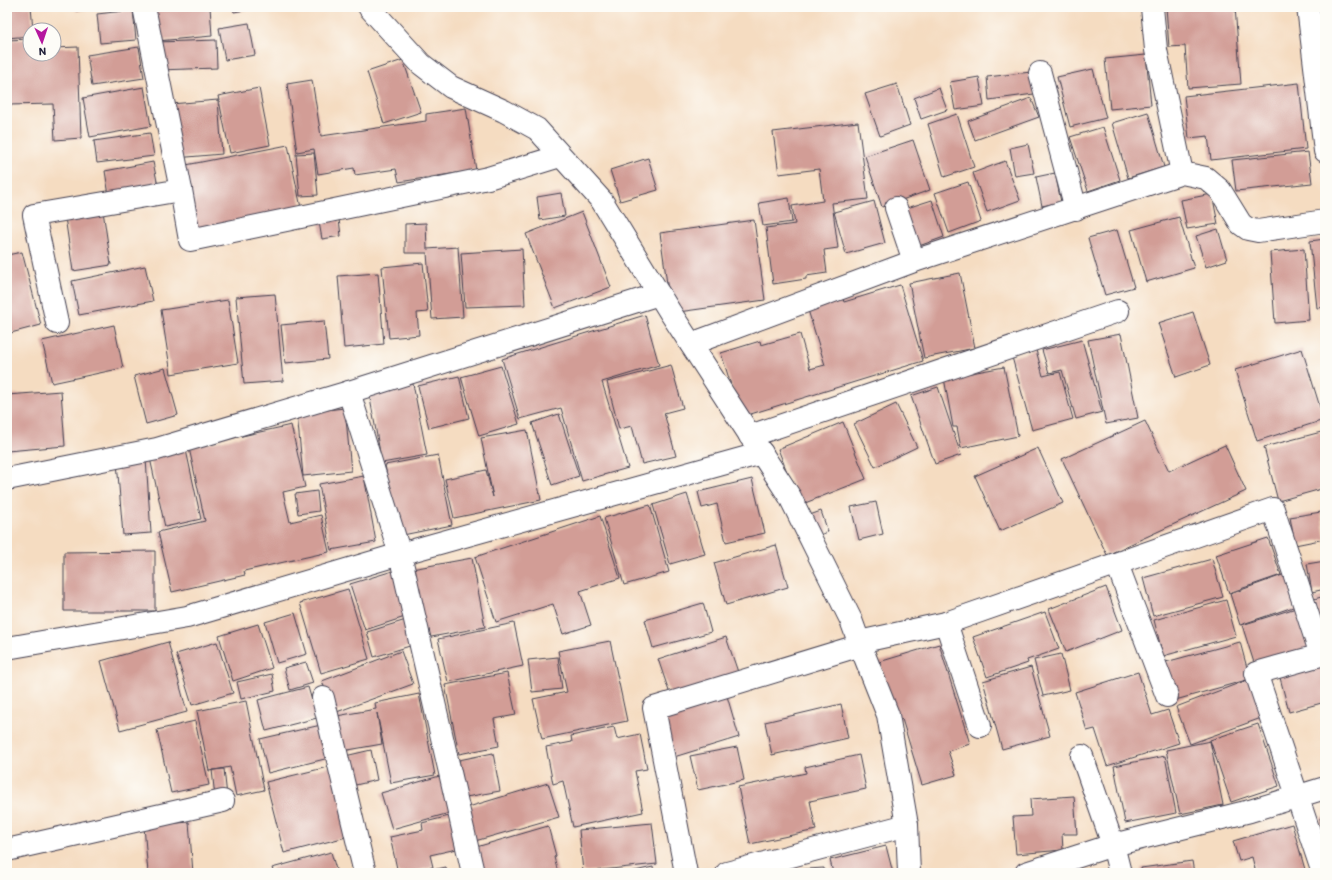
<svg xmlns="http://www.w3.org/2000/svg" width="1332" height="880" viewBox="0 0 1332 880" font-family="Itim,sans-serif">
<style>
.building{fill:#d29d96}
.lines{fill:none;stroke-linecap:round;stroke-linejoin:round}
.street-casing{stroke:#423e4f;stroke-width:24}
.street{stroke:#fff;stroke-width:22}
</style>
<rect width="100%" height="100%" fill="#fdfcf7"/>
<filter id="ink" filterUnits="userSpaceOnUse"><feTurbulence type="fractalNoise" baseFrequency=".025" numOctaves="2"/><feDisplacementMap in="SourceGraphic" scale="8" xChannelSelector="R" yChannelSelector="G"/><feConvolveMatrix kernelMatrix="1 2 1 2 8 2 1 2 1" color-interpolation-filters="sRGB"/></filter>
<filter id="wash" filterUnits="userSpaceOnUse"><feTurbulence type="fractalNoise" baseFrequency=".012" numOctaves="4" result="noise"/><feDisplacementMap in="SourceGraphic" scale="16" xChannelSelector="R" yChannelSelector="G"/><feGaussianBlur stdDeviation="0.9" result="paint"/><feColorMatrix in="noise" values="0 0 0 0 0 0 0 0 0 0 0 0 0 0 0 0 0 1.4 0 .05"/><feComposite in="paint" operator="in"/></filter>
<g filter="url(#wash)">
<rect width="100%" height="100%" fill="#f5dcc1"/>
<g id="blocks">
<g class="building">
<path d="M7 7H31L33 30H30V36L7 38Z"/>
<path d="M75 7H96V8L76 11Z"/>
<path d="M180 7H210L212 36 157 41 154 9Z"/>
<path d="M232 7H256V8L234 12Z"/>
<path d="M1166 7H1235L1241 84 1188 88 1185 46 1169 47Z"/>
<path d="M1316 7H1325V47H1320Z"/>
<path d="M133 10 136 40 100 43 97 14Z"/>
<path d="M249 23 255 55 225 60 219 28Z"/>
<path d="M30 39V54H54V48L78 47 81 138 55 140 53 104 7 105V40Z"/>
<path d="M216 40 217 68 158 70V42Z"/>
<path d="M139 47 144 78 92 86 87 55Z"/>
<path d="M1146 55 1151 105 1110 109 1105 59Z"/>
<path d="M403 60 421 112 384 124 367 72Z"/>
<path d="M1093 69 1106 118 1070 127 1057 77Z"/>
<path d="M1031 72 1034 94 989 100 987 77Z"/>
<path d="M979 77 984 106 955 110 950 82Z"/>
<path d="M312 80 321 136 426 121V114L466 108 476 170 399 182 396 169 355 175 354 168 318 174 314 149 297 152 287 84Z"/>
<path d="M1299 83 1306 149 1211 160 1208 136 1189 138 1184 96Z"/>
<path d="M897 84 910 125 880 136 865 94Z"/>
<path d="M144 87 151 126 90 137 83 98Z"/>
<path d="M259 88 270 145 230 153 218 96Z"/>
<path d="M939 88 947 110 921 119 914 98Z"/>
<path d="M1031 98 1039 117 975 140 968 121Z"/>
<path d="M218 100 222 154 176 158 171 104Z"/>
<path d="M1148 112 1164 167 1128 178 1112 123Z"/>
<path d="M957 114 974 167 944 177 928 124Z"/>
<path d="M858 122 868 199 832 203 838 248 824 250 827 273 806 276V279L773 284 766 228 795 224 792 206 823 201 819 169 779 174 773 132Z"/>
<path d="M1103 127 1120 180 1088 191 1070 137Z"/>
<path d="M150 133 154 156 97 163 94 141Z"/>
<path d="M913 140 930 190 882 207 865 156Z"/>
<path d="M1028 144 1034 173 1015 176 1010 148Z"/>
<path d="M288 145 301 208 194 229 181 166Z"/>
<path d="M1308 152 1312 183 1236 191 1232 160Z"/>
<path d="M314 153 318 195 300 196 296 154Z"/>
<path d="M648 158 658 190 620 201 610 170Z"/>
<path d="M1005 161 1020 200 987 212 973 173Z"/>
<path d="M153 162 158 186 109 195 105 171Z"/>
<path d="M1055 173 1061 202 1042 206 1036 177Z"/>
<path d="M7 175H8L10 199H7Z"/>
<path d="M968 182 981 221 949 233 935 193Z"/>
<path d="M561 193 565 216 540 220 537 197Z"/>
<path d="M1212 194 1218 224 1187 229 1181 200Z"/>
<path d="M789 198 792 222 763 226 759 203Z"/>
<path d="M932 200 944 237 916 247 904 209Z"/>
<path d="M874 201 885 243 846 254 834 212Z"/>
<path d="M103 211 111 265 73 271 65 217Z"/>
<path d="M582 212 611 287 555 308 526 234Z"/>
<path d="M1179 217 1194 268 1146 282 1131 230Z"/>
<path d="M339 219 341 236 322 239 319 222Z"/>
<path d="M754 220 765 300 671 313 660 233Z"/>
<path d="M426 223 427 249 458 247 463 317 432 319 427 253H405V224Z"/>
<path d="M1218 229 1227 260 1206 267 1196 236Z"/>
<path d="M1117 230 1134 287 1105 295 1088 238Z"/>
<path d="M1325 239V307L1317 308 1310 241Z"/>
<path d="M522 249 525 305 465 307 461 253Z"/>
<path d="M1304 249 1309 320 1275 323 1270 252Z"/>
<path d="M22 252 41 325 7 334V255Z"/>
<path d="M423 263 428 312 417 313 419 335 389 338 382 267Z"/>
<path d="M145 266 153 301 79 315 72 281Z"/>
<path d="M378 273 384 344 344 348 338 276Z"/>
<path d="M960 273 975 348 924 358 909 283Z"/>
<path d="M900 285 923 361 741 417 721 353 760 341 761 345 800 334 810 369 825 365 808 310 843 299 844 302Z"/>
<path d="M275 294 283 381 244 384 236 297Z"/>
<path d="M228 300 238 363 171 374 161 310Z"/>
<path d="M1193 312 1210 365 1176 377 1158 323Z"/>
<path d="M645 315 659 365 602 382 628 468 582 481 561 408 520 419 502 359Z"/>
<path d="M324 321 328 359 285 363 281 325Z"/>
<path d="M114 325 123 368 52 383 42 341Z"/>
<path d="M1121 334 1138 418 1106 424 1088 340Z"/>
<path d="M1082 340 1102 412 1076 419 1062 370 1049 373 1042 350Z"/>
<path d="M1302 349 1324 420 1257 441 1235 370Z"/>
<path d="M1036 350 1043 376 1060 372 1073 419 1032 430 1012 357Z"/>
<path d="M671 365 683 408 664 413 676 456 642 464 632 426 619 429 607 382Z"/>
<path d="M501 366 519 424 479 436 461 377Z"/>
<path d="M1004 367 1018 436 961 448 957 427H953L944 378Z"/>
<path d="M165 368 178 415 146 424 134 376Z"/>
<path d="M459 376 469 418 429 428 418 386Z"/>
<path d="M413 384 427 455 382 463 369 393Z"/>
<path d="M938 387 961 455 935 464 911 396Z"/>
<path d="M61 391 65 446 7 451V395Z"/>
<path d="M896 404 917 447 875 467 854 424Z"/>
<path d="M345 408 351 471 303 476 297 413Z"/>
<path d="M559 414 579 476 552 485 532 423Z"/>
<path d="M1145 421 1169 471 1225 445 1246 491 1107 555 1062 459Z"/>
<path d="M843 422 866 479 800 505 778 449Z"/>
<path d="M291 425 305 487 283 492 290 522 321 515 329 552 244 571 245 575 172 592 158 532 205 521 189 448Z"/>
<path d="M527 430 541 500 454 518 445 479 486 470 493 497 481 438Z"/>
<path d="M1325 431V488L1278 501 1264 447Z"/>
<path d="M1038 448 1063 503 1000 531 975 476Z"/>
<path d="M186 450 201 519 165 527 150 458Z"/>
<path d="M438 455 452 525 398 536 385 465Z"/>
<path d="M146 459 151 533 123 535 117 462Z"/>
<path d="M364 476 376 542 331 550 319 484Z"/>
<path d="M752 479 765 533 726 542 717 504 702 508 698 492Z"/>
<path d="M317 491 319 511 298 514 295 494Z"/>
<path d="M687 494 705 554 670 564 653 505Z"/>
<path d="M876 502 883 534 859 540 851 507Z"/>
<path d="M650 505 669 572 624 585 604 518Z"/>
<path d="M821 511 828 532 814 537 807 516Z"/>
<path d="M1321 512 1325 539 1295 545 1290 517Z"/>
<path d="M600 516 620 578 580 591 591 625 563 634 553 604 496 622 475 557Z"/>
<path d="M1268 538 1281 575 1229 593 1216 555Z"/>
<path d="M776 545 788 587 726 605 714 563Z"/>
<path d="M155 551V611H64V552Z"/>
<path d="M472 558 485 627 426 638 412 569Z"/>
<path d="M1212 559 1223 597 1153 616 1143 578Z"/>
<path d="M1325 561V589L1312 592 1307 564Z"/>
<path d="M396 570 411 615 365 630 350 584Z"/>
<path d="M1288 573 1299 605 1240 625 1230 594Z"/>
<path d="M1106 587 1122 630 1066 652 1049 609Z"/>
<path d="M348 589 369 659 321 673 300 603Z"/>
<path d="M1325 596V633L1314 599Z"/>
<path d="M1226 600 1236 636 1163 656 1154 620Z"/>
<path d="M703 603 711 632 653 648 645 620Z"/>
<path d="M1296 608 1310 652 1256 669 1242 625Z"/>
<path d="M1045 612 1059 649 1027 660 1028 663 987 677 973 637Z"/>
<path d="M295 613 307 654 277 663 265 622Z"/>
<path d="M406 620 413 645 374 657 367 632Z"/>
<path d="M514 623 523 666 448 682 438 639Z"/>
<path d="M258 624 272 668 233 681 219 636Z"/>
<path d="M726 637 740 678 672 700 658 659Z"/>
<path d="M610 641 627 721 542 739 533 699 567 692 558 651Z"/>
<path d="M168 642 187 712 120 730 101 661Z"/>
<path d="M217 642 233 693 192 705 176 654Z"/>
<path d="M1240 642 1250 679 1172 701 1162 663Z"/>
<path d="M939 644 970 744 948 751 956 775 922 785 902 719 898 721 879 662Z"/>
<path d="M401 651 413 684 334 713 322 681Z"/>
<path d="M1061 654 1070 690 1043 696 1034 660Z"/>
<path d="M558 657 562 689 532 692 528 660Z"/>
<path d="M1325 658V702L1289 712 1278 670Z"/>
<path d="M306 662 313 683 290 690 284 668Z"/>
<path d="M1031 667 1050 736 1002 749 983 681Z"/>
<path d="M1138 672 1152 715 1168 710 1179 743 1107 766 1095 729 1087 731 1075 692Z"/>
<path d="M507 673 516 715 494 719 499 746 459 754 445 685Z"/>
<path d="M272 674 275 691 241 699 237 682Z"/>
<path d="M1250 679 1264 717 1190 744 1176 707Z"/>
<path d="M308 687 317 718 266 731 258 700Z"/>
<path d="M419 694 435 775 391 783 377 713 382 744 337 752 331 717 376 709 375 703Z"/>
<path d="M727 696 739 737 674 757 661 715Z"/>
<path d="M246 701 264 790 236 796 230 767 209 771 197 711Z"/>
<path d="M841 704 848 738 772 755 765 722Z"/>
<path d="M195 721 209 785 171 793 157 730Z"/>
<path d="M1258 724 1279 786 1231 802 1210 740Z"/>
<path d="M321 725 329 758 268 773 260 739Z"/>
<path d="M614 727 617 739 640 734 647 769 635 771 643 812 573 827 563 781 553 784 546 747 572 742 571 736Z"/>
<path d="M1210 741 1223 805 1180 814 1166 750Z"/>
<path d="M737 747 744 780 698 790 690 756Z"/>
<path d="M371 750 377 780 347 787 341 757Z"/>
<path d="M493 753 500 791 466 797 459 760Z"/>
<path d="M859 755 866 789 810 801 816 830 750 844 738 787 806 773 805 767Z"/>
<path d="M1165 756 1176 813 1125 823 1114 766Z"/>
<path d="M332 766 350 836 284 853 266 782Z"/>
<path d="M224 769 227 796 215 797 212 770Z"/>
<path d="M443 775 453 812 392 829 381 793Z"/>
<path d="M548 783 559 817 475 841 465 808Z"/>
<path d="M1074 796 1077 834H1062L1063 850 1016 854 1013 817 1031 816 1030 799Z"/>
<path d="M453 815 461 848 430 855 433 867 407 873H398L390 837 423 830 422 823Z"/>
<path d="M1325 817V840H1324L1320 818Z"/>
<path d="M189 822 193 873H148L144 826Z"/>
<path d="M652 823 657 864 583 872 579 830Z"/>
<path d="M1292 824 1306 873H1256L1252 857 1239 861 1233 841Z"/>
<path d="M548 826 556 856 554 857 558 873H481L473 848Z"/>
<path d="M886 846 893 873H833L830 860Z"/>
<path d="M331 852 337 873H274L272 868Z"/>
<path d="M1192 861 1194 873H1142L1141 868Z"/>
<path d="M446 867 447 873H424V872Z"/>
<path d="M653 867 654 873H630V872Z"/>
<path d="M824 868V873H775V871Z"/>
</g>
</g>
</g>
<g filter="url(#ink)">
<use href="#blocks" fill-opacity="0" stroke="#423e4f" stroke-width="1"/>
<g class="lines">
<defs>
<g id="street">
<path d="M144 7 181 190 190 240 488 178 560 156"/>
<path d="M369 7 421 64 451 87 504 111 537 129 602 201 670 312 790 497 851 620 859 642 888 715 907 825 909 873"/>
<path d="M1152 7 1156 50 1182 173"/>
<path d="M1308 7 1325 151"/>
<path d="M1040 73 1076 209"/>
<path d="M896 208 914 261"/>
<path d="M57 323 34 215 181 190"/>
<path d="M691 344 914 261 1182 173 1206 178 1220 190 1241 224 1248 229 1258 231 1325 221"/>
<path d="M349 392 400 554 473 873"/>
<path d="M750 436 1118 311"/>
<path d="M7 479 157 449 349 392 659 294"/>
<path d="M1117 564 1167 696"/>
<path d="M946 623 980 726"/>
<path d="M859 642 946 623 1273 509 1321 655 1256 673 1323 873"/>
<path d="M7 648 187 617 400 554 762 453"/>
<path d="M323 698 365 873"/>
<path d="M1082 756 1113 845 1120 873"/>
<path d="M7 850 223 801"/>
<path d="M686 873 654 708 861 645"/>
<path d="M727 873 907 825"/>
<path d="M1026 873 1113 845 1250 811 1325 788"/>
</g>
</defs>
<use href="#street" class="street-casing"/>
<use href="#street" class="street"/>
</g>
</g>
<rect width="1332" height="880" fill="none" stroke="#fdfcf7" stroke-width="24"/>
<g transform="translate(42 42) rotate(177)"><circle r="19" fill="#fdfcf7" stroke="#a5a5ac"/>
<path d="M0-3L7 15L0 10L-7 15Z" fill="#b5179e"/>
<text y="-6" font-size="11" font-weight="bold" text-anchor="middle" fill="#22223b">N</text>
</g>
</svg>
